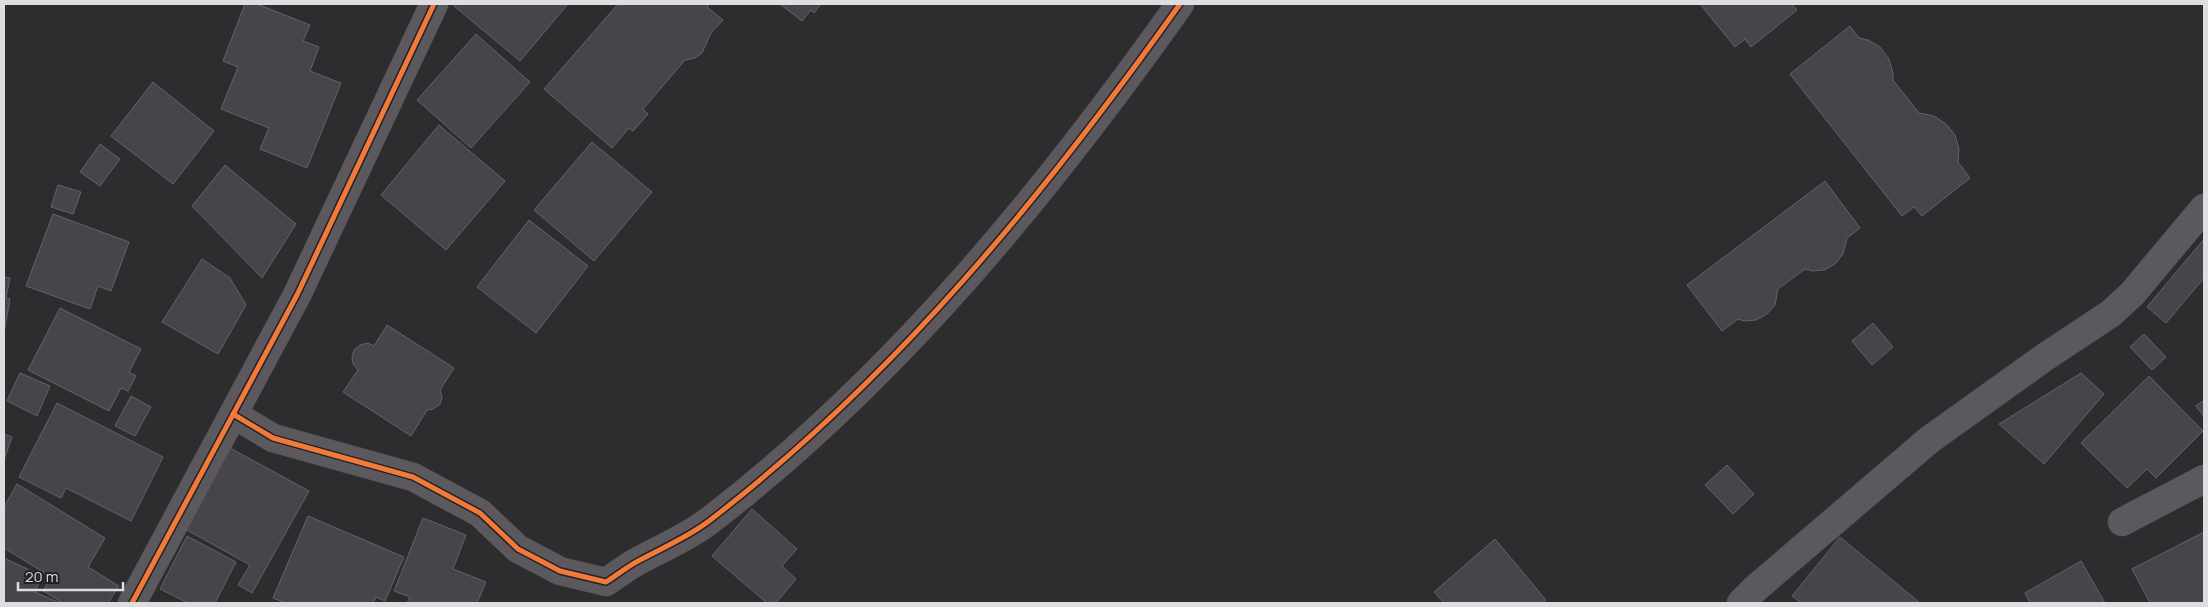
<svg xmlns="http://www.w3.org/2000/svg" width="2208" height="607" viewBox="0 0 2208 607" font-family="Manrope,sans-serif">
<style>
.building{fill:#48444c;stroke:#646364}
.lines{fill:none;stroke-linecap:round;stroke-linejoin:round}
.minor-casing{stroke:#49484a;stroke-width:29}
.minor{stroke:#5c595e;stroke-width:28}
.cycleway-casing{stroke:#242125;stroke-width:8}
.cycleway{stroke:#f17a3a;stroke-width:5}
</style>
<rect width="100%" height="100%" fill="#2d2c2e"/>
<g class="building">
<path d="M245 4H257L310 25 303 41 319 47 310 71 341 83 307 168 260 149 269 128 221 109 238 67 223 61Z"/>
<path d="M456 4H568L520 61 454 6Z"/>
<path d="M618 4H710L707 7 723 20 711 33 702 53 695 58 685 60 643 109 648 114 633 131 629 128 612 148 544 89Z"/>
<path d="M780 4H821L814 13 811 10 802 21Z"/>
<path d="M1700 4H1792L1797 10 1751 47 1745 39 1735 47Z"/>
<path d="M1850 26 1859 38 1868 40 1880 47 1889 59 1893 73V80L1919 113 1934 116 1946 124 1955 135 1959 149 1958 162 1970 178 1922 216 1914 207 1902 216 1790 74Z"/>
<path d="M476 34 530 82 471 148 417 100Z"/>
<path d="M153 82 214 131 173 184 111 136Z"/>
<path d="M439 125 505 181 446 250 381 195Z"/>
<path d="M592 142 652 192 594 261 534 210Z"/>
<path d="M100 144 120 159 100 186 80 172Z"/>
<path d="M225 165 296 224 262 278 192 206Z"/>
<path d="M1825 181 1860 228 1847 238 1843 254 1835 264 1824 270 1812 271 1805 269 1778 289 1775 305 1767 314 1756 320 1744 321 1738 319 1722 331 1687 285Z"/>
<path d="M58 185 81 192 73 214 51 207Z"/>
<path d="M53 214 129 242 111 291 98 286 90 309 26 286Z"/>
<path d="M529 220 588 266 536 333 477 287Z"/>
<path d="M2204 239V278L2166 323 2147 307Z"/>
<path d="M202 259 230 278 246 305 218 354 162 322Z"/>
<path d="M4 277 10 278 6 298 10 299 4 333Z"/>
<path d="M60 308 141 349 129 372 136 376 128 391 121 388 109 411 28 370Z"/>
<path d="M1873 323 1893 347 1872 365 1852 341Z"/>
<path d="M387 325 454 368 440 390 442 397 440 404 433 409 427 410 411 436 343 392 358 370 353 364 352 357 354 350 360 345 368 343 374 346Z"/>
<path d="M2144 334 2166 357 2152 370 2130 347Z"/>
<path d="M20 373 50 386 37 416 7 401Z"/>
<path d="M2081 373 2104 394 2044 464 1999 424Z"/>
<path d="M2149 376 2203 431 2156 478 2147 469 2127 488 2081 443Z"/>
<path d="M131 396 151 407 135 436 115 426Z"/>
<path d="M2204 400V417L2196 406Z"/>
<path d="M57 403 163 457 131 521 66 488 61 498 19 477Z"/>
<path d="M4 434 12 437 4 460Z"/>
<path d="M230 448 309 491 252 593 238 585 250 565 185 529Z"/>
<path d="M1727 465 1754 494 1733 514 1705 485Z"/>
<path d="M17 484 105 538 88 567 119 586 108 603H63L43 591 51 577 4 548V507Z"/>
<path d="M752 509 797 549 782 566 796 579 776 603H767L712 556Z"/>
<path d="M308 516 404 557 385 601 376 597 373 603H286L273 598Z"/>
<path d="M423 518 466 535 453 569 486 582 477 603H407L410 597 394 591Z"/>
<path d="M2204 532V603H2150L2132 569Z"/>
<path d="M187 536 236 562 215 603H188L160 589Z"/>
<path d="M1840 537 1920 603H1801L1792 596Z"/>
<path d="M1495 539 1546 600 1542 603H1444L1434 592Z"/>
<path d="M4 558 42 576 35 592 60 603H4Z"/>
<path d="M2081 561 2105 603H2030L2025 593Z"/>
</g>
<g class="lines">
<defs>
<g id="minor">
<path d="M233 414 273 438 413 477 480 513 518 549 560 571 606 582C617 575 628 566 640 560 664 547 688 537 709 521 895 378 1045 194 1180 4"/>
<path d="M2122 522 2204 479"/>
<path d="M132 603 297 295 434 4"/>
<path d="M1741 603 1756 588 1929 440 2045 357 2110 314 2132 294 2204 208"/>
</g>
</defs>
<use href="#minor" class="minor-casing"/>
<use href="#minor" class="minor"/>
<defs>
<g id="cycleway">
<path d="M233 414 273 438 413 477 480 513 518 549 560 571 606 582C617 575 628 566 640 560 664 547 688 537 709 521 895 378 1045 194 1180 4"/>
<path d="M132 603 297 295 434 4"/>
</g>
</defs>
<use href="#cycleway" class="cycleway-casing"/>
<use href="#cycleway" class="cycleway"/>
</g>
<rect width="2208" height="607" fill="none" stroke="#dedddf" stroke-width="10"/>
<path d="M18 582v8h105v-8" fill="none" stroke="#dedddf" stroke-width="2.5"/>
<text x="25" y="582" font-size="15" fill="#dedddf" stroke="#242125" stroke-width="4" paint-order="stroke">20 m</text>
</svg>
